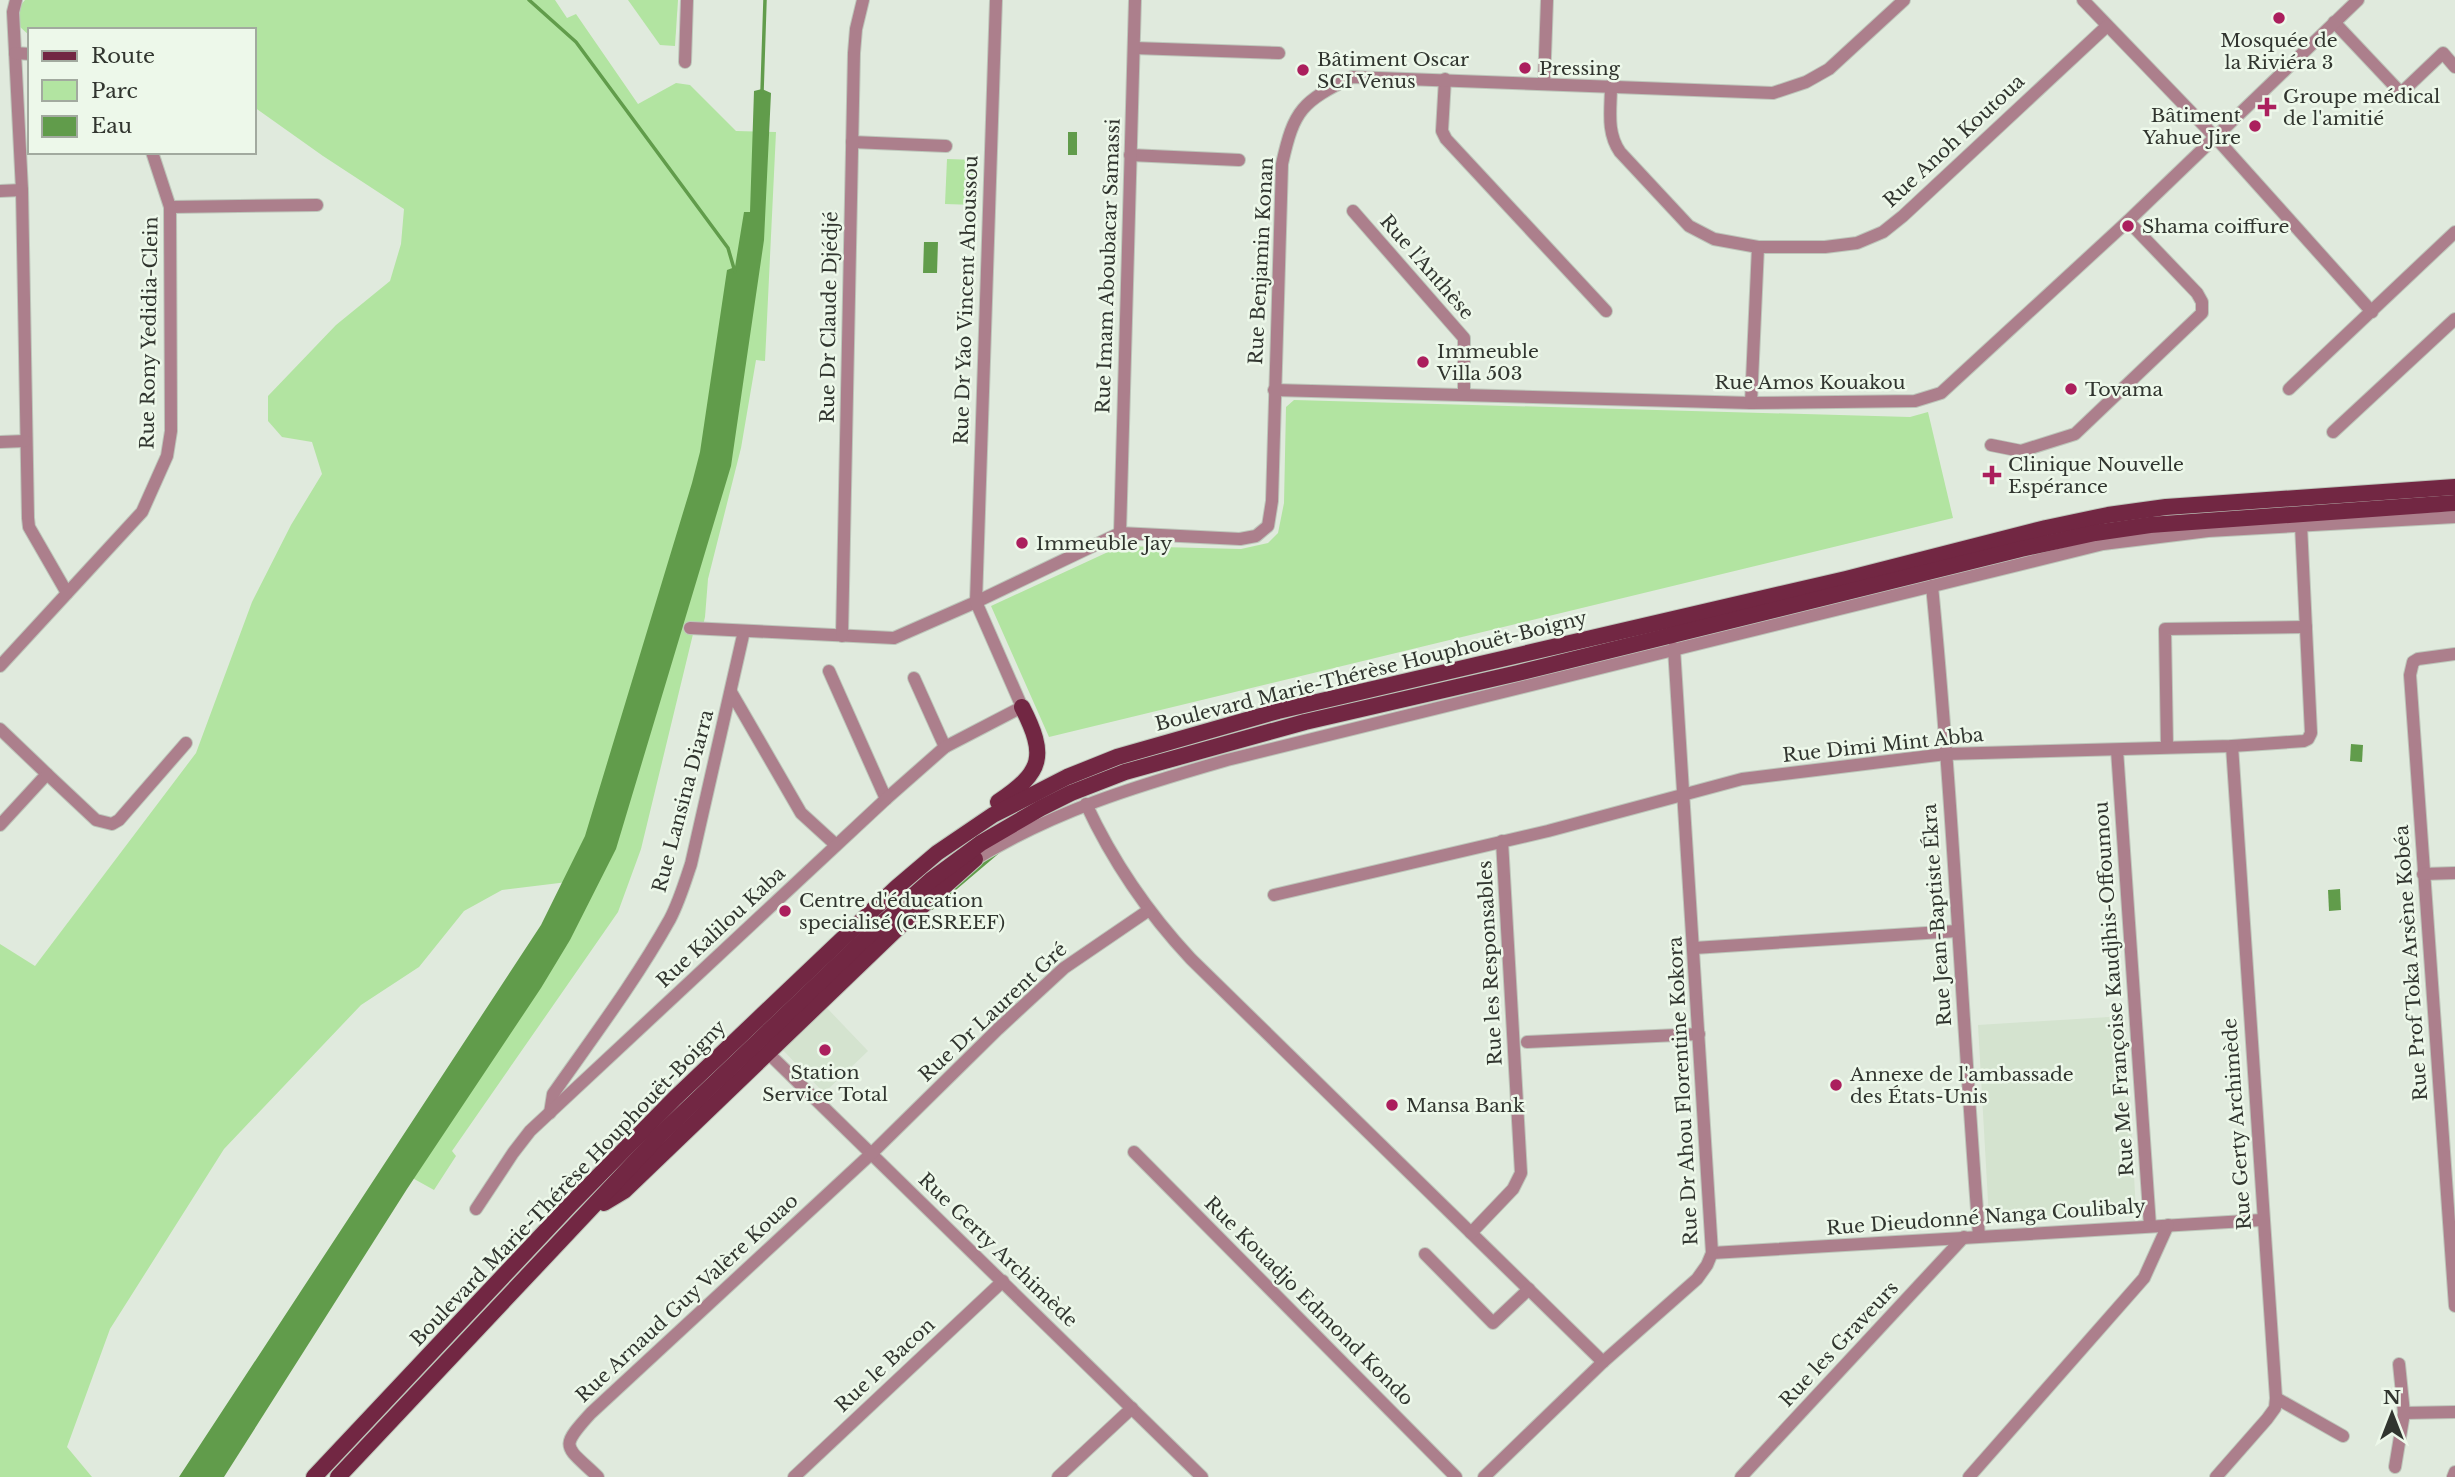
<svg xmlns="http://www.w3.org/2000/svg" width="2455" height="1477" viewBox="0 0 2455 1477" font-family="'Libre Baskerville',serif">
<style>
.built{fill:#d4e3cf}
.green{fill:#b2e4a1}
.water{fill:#619c4b}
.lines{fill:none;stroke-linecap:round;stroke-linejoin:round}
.stream{stroke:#619c4b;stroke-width:3.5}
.minor-casing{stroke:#bdc6ba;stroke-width:14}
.major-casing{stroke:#bdc6ba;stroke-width:18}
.minor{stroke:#ac7f8c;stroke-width:12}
.major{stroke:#722743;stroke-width:16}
.poi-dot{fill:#ab1f5d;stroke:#edf8ea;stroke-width:2.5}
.labels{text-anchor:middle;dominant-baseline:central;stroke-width:5;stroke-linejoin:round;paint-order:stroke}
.poi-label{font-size:19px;fill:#31352f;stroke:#edf8ea;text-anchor:start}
.street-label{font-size:19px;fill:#31352f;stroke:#edf8ea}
</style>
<rect width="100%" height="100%" fill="#e0eadd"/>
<g class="built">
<path d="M825 1006 868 1051 824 1093 781 1048Z"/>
<path d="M2125 1016 2136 1211 1989 1219 1978 1025Z"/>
</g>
<g class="green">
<path d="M25 0H555L567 18 576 14 638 104 676 83 690 85 736 131 776 132 765 361 756 360 741 448 708 579 705 617 701 634H693L641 849 618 912 452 1151 456 1156 434 1190 398 1170 584 880 502 890 464 911 419 967 361 1005 224 1149 110 1329 67 1447 92 1477H0V944L35 966 196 753 252 602 291 525 322 474 312 442 282 437 268 421V396L336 325 390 281 401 244 404 209 323 156 254 107V30H30V36L19 26 20 6Z"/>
<path d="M628 0H678L675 46 660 45Z"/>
<path d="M947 159 978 160 975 205 945 204Z"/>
<path d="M1294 400 1910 417 1928 412 1953 518 1049 737 991 606 1121 546 1241 549 1268 543 1278 533 1284 503 1286 407Z"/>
</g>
<g class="water">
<path d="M762 89 771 93 764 240 731 466 616 849 570 940 541 988 407 1189 224 1477H179L541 925 585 836 692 483 700 452 727 270 735 267 744 212H750L754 91Z"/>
<rect x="1068" y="132" width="9" height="23"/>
<path d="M924 242H938L937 273H923Z"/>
<path d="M2351 744 2363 745 2362 762 2350 761Z"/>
<path d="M2340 889 2341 910 2329 911 2328 890Z"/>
</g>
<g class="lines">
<g class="stream">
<path d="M529 0 576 42 728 248 735 272"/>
<path d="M762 92 765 0"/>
<path d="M932 908 998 852"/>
</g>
<defs>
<g id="minor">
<path d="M16 0 13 12 22 190 28 518 29 527 67 593"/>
<path d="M2083 0 2216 138 2372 312"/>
<path d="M2334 22 2401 93 2443 53 2455 67"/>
<path d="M1134 48 1279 53"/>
<path d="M15 53 30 54"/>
<path d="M685 62 687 0"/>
<path d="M1445 79 1442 131 1446 139 1606 311"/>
<path d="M1544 84 1547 0"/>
<path d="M1611 85C1611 109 1606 132 1620 152L1689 226 1714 239 1758 247H1825L1857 243 1883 232 1903 216 2107 26"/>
<path d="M852 142 946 146"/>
<path d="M1130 155 1239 160"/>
<path d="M0 191 22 190"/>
<path d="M170 207 317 205"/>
<path d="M1353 211 1464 338V394"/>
<path d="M2289 389 2455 232"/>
<path d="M1274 390 1751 403 1915 401 1941 393 2128 221 2358 0"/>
<path d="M1751 403 1758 247"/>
<path d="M2333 432 2455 319"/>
<path d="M0 442 25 441"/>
<path d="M1991 445 2021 451 2075 434 2202 313V302L2197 293 2128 221"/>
<path d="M1120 533 1135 0"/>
<path d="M1932 586C1953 802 1962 1019 1979 1236"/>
<path d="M690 628 894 638 976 602 1120 533 1240 539 1256 536 1268 526 1272 501 1282 164C1294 109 1302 102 1352 77L1773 93 1806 82 1829 69 1904 0"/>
<path d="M842 636 854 53 856 29 863 0"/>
<path d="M2455 654 2418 659 2413 662 2410 675 2455 1306"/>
<path d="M0 666 142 512 167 456 171 431 170 207 152 152"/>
<path d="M829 671 886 799"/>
<path d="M914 678 945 747"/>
<path d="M731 692 801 813 836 845"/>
<path d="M0 729 47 774 0 825"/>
<path d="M2167 747 2165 629 2306 627"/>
<path d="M2117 750 2150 1226"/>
<path d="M47 774 96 820 112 824 119 820 186 743"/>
<path d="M1086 804C1113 862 1148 913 1191 959L1603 1362"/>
<path d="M969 863C1053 811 1133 787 1227 760L2103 544 2208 531 2455 517"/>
<path d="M2423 874 2455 873"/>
<path d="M1274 895 1548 831 1742 779 1946 754 2232 746 2304 741 2308 739 2311 733 2301 525"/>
<path d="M1694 948 1957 931"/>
<path d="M1527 1042 1699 1034"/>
<path d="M767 1052 1202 1477"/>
<path d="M550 1113 553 1094C593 1037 636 980 670 919 679 902 685 882 691 864L744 631"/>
<path d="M1134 1152 1456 1477"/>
<path d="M476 1209 513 1153 530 1131 886 799 945 747 1022 707 976 602 996 0"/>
<path d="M1471 1233 1513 1189 1521 1173 1502 841"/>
<path d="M1712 1253 2262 1220"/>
<path d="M1425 1254 1493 1323 1529 1289"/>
<path d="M2276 1398 2343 1436"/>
<path d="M2404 1413 2455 1412"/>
<path d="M2395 1467 2404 1413 2399 1364"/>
<path d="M598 1477C565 1445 558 1449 591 1413L871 1154 998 1029 1064 968 1149 910"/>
<path d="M794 1477 1003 1281"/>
<path d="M1058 1477 1132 1408"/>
<path d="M1484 1477 1603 1362 1697 1279 1707 1265 1712 1253 1674 648"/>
<path d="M1741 1477 1964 1237"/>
<path d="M1969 1477 2144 1278 2168 1225"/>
<path d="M2216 1477 2267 1419 2275 1408 2276 1398 2232 746"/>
<path d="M2453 1477 2455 1472"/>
</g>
<g id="major">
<path d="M998 802C1043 772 1047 756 1022 707"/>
<path d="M604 1203 624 1191 901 925 975 859"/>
<path d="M314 1477 570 1205 675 1098 897 887 937 853 993 815 1067 777 1117 757 1278 711 1846 579 2046 528 2108 515 2166 507 2455 487"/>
<path d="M338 1477 660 1135 870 934 931 880 981 843 1041 808 1071 793 1125 772 1305 722 1518 673 2021 549 2095 533 2150 525 2455 503"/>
</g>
</defs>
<use href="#minor" class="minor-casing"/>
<use href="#major" class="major-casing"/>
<use href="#minor" class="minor"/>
<use href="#major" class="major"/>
</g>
<g class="poi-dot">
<circle cx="2279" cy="18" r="7"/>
<circle cx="1525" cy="68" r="7"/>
<circle cx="1303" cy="70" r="7"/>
<path d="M2263.5 96.5h7v7h7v7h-7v7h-7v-7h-7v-7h7z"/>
<circle cx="2255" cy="126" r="7"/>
<circle cx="2128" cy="226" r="7"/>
<circle cx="1423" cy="362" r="7"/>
<circle cx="2071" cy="389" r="7"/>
<path d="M1988.5 464.5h7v7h7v7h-7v7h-7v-7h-7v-7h7z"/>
<circle cx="1022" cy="543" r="7"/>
<circle cx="785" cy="911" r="7"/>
<circle cx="825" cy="1050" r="7"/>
<circle cx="1836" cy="1085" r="7"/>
<circle cx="1392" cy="1105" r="7"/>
</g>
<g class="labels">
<g class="poi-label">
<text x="2279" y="40" text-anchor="middle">Mosquée de<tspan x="2279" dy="22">la Riviéra 3</tspan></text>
<text x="1317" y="59">Bâtiment Oscar<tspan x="1317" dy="22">SCI Venus</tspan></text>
<text x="1539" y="68">Pressing</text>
<text x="2283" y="96">Groupe médical<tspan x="2283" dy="22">de l'amitié</tspan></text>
<text x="2241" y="115" text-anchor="end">Bâtiment<tspan x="2241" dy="22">Yahue Jire</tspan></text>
<text x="2142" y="226">Shama coiffure</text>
<text x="1437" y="351">Immeuble<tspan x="1437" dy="22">Villa 503</tspan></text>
<text x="2085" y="389">Tovama</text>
<text x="2008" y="464">Clinique Nouvelle<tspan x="2008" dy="22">Espérance</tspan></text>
<text x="1036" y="543">Immeuble Jay</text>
<text x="799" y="900">Centre d'éducation<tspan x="799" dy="22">specialisé (CESREEF)</tspan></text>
<text x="825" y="1072" text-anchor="middle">Station<tspan x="825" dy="22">Service Total</tspan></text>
<text x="1850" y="1074">Annexe de l'ambassade<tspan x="1850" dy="22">des États-Unis</tspan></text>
<text x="1406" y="1105">Mansa Bank</text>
</g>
<g class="street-label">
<text transform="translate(1954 141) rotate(-43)">Rue Anoh Koutoua</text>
<text transform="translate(1261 261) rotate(-87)">Rue Benjamin Konan</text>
<text transform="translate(1108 266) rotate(-88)">Rue Imam Aboubacar Samassi</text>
<text transform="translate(1427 267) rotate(49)">Rue l'Anthèse</text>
<text transform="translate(966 300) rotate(-88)">Rue Dr Yao Vincent Ahoussou</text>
<text transform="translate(829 317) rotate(-89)">Rue Dr Claude Djédjé</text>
<text transform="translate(149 333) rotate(-89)">Rue Rony Yedidia-Clein</text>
<text x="1810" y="382">Rue Amos Kouakou</text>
<text transform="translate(1371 671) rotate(-14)">Boulevard Marie-Thérèse Houphouët-Boigny</text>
<text transform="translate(1883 745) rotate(-6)">Rue Dimi Mint Abba</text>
<text transform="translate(683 801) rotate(-75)">Rue Lansina Diarra</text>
<text transform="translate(1937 915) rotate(-94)">Rue Jean-Baptiste Ékra</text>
<text transform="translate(721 927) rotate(-43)">Rue Kalilou Kaba</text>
<text transform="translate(1490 963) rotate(-93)">Rue les Responsables</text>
<text transform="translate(2411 963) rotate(-94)">Rue Prof Toka Arsène Kobéa</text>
<text transform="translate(2114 989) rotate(-94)">Rue Me Françoise Kaudjhis-Offoumou</text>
<text transform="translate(993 1012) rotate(-43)">Rue Dr Laurent Gré</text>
<text transform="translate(1683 1091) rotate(-93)">Rue Dr Ahou Florentine Kokora</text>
<text transform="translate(2237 1124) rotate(-94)">Rue Gerty Archimède</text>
<text transform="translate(568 1183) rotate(-46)">Boulevard Marie-Thérèse Houphouët-Boigny</text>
<text transform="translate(1986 1217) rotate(-4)">Rue Dieudonné Nanga Coulibaly</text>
<text transform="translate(998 1250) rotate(44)">Rue Gerty Archimède</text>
<text transform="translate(687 1298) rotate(-43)">Rue Arnaud Guy Valère Kouao</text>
<text transform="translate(1309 1301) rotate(45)">Rue Kouadjo Edmond Kondo</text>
<text transform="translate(1839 1344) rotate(-47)">Rue les Graveurs</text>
<text transform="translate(885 1365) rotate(-43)">Rue le Bacon</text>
</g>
</g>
<rect x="28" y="28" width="228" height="126" fill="#edf8ea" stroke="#a2aa9f" stroke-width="2"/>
<rect x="42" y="51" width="35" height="10" fill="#722743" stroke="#a2aa9f" stroke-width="2"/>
<text x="91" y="63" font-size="21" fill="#31352f">Route</text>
<rect x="42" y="80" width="35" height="21" fill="#b2e4a1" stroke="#a2aa9f" stroke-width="2"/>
<text x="91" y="98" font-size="21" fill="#31352f">Parc</text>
<rect x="42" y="116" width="35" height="21" fill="#619c4b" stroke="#a2aa9f" stroke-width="2"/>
<text x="91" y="133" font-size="21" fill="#31352f">Eau</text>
<g transform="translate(2392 1414)" stroke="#edf8ea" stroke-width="5" paint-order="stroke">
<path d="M0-5L12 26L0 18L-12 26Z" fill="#31352f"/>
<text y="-10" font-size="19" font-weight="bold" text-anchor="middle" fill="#31352f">N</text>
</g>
</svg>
